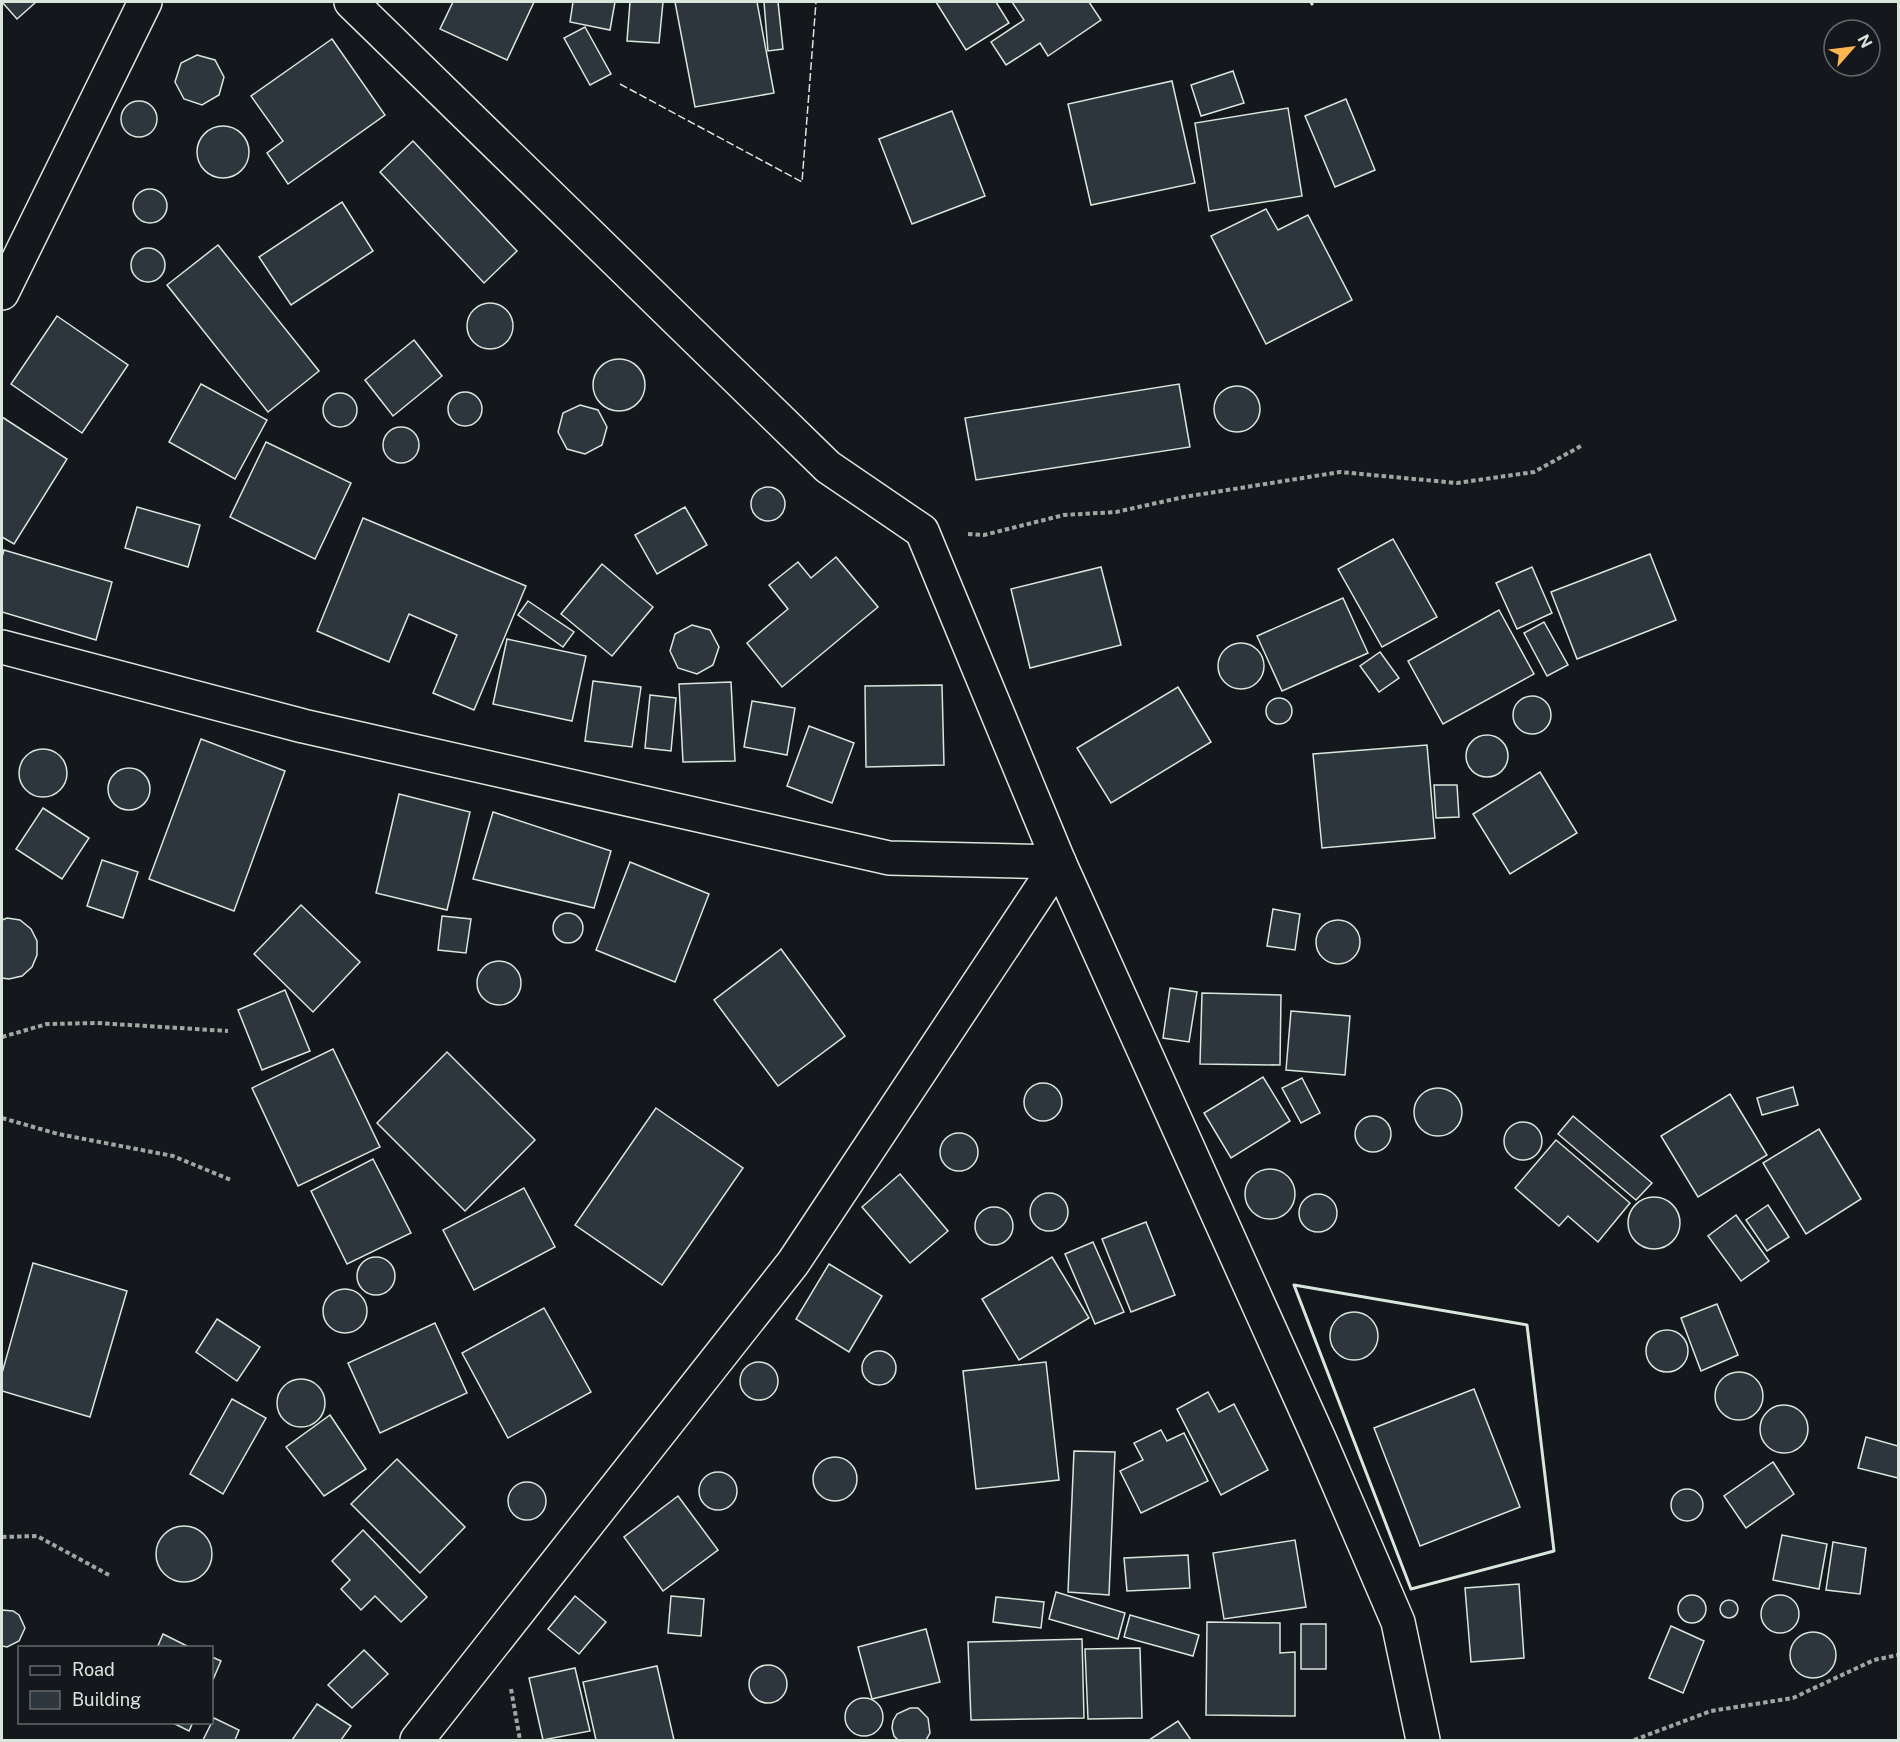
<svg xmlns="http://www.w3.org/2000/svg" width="1900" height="1742" viewBox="0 0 1900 1742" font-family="'Public Sans',sans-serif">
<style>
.building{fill:#2c363c;stroke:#d8e6dc;stroke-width:1.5}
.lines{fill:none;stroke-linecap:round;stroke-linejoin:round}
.minor-casing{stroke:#d8e6dc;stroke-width:36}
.path{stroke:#9da8a2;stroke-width:4;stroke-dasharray:4.5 3;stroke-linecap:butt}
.minor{stroke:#14181c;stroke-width:33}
.fence{stroke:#d8e6dc;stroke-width:1.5;stroke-dasharray:8 3;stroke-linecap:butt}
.wall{stroke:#d8e6dc;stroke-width:3}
</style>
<rect width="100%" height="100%" fill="#14181c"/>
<g class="building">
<path d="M2 2H36L17 19Z"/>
<path d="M453 2H534L507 60 440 29Z"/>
<path d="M573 2H615L610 30 570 22Z"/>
<path d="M630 2H663L659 43 627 41Z"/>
<path d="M675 2H757L774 93 695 107Z"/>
<path d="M764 2H778L783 49 768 51Z"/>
<path d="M936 2H996L1009 23 966 50Z"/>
<path d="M1012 2H1089L1101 20 1048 56 1040 43 1006 65 991 42 1024 20Z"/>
<path d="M585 27 611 74 590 85 564 38Z"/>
<path d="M332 39 385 115 288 184 267 153 283 141 251 96Z"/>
<path d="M197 55 215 60 224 77 219 95 202 105 184 99 175 82 181 63Z"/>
<path d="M1233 71 1244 103 1201 116 1191 85Z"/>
<path d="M1172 81 1195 183 1091 205 1068 104Z"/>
<path d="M1346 99 1375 170 1335 187 1305 116Z"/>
<circle cx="139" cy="119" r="18"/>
<path d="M1288 108 1302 196 1209 211 1195 123Z"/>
<path d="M952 111 985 196 912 224 879 139Z"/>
<circle cx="223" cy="152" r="26"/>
<path d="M413 141 517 251 484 283 380 172Z"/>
<circle cx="150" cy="206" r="17"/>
<path d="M342 202 373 251 291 305 259 257Z"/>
<path d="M1266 209 1278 230 1308 215 1352 300 1266 344 1211 236Z"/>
<path d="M218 245 319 371 268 412 167 285Z"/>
<circle cx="148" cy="265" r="17"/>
<circle cx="490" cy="326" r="23"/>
<path d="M57 316 128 365 82 433 11 384Z"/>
<path d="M414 340 442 376 393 416 365 380Z"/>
<circle cx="619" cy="385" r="26"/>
<path d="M201 384 267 420 235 479 169 442Z"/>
<path d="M1179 384 1190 447 976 480 965 418Z"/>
<circle cx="1237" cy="409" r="23"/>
<circle cx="465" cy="409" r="17"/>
<circle cx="340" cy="410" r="17"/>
<path d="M580 405 598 410 607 427 602 445 585 454 567 449 558 432 563 413Z"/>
<path d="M2 417 67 459 14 544 2 537Z"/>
<circle cx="401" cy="445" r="18"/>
<path d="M266 442 351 483 315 559 230 517Z"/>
<circle cx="768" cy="504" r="17"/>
<path d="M137 507 200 525 188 567 125 548Z"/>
<path d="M685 507 707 545 657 574 635 535Z"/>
<path d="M363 518 526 586 474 710 433 693 457 635 409 614 389 662 317 631Z"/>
<path d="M1393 539 1437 617 1382 647 1338 569Z"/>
<path d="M4 550 112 582 96 640 2 612V557Z"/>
<path d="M1650 554 1676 620 1577 659 1551 592Z"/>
<path d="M836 557 878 607 782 687 747 643 788 609 769 585 798 562 811 578Z"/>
<path d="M602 564 653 607 612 656 561 614Z"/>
<path d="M1101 567 1121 645 1030 668 1011 589Z"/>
<path d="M1532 567 1552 613 1517 629 1496 583Z"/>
<path d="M1343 598 1368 653 1282 691 1257 636Z"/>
<path d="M528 601 574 632 563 647 518 615Z"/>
<path d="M1499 610 1534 674 1443 724 1408 661Z"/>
<path d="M1544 622 1568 665 1547 676 1524 633Z"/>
<path d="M692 625 710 630 719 647 713 665 697 674 678 668 670 651 675 634Z"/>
<path d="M507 639 586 656 572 721 493 704Z"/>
<circle cx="1241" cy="666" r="23"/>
<path d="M1380 652 1399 678 1379 692 1360 666Z"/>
<path d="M593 681 641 687 632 747 585 741Z"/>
<path d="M731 682 735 761 683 762 679 684Z"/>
<path d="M942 685 944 765 866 767 865 686Z"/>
<path d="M1178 687 1211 742 1111 803 1077 748Z"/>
<path d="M650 695 676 698 671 751 645 748Z"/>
<circle cx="1532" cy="715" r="19"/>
<circle cx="1279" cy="711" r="13"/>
<path d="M752 701 795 708 787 755 744 747Z"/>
<path d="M809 726 854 743 832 803 787 786Z"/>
<circle cx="1487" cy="756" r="21"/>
<path d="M201 739 285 771 234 911 149 879Z"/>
<path d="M1427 745 1435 838 1322 848 1313 754Z"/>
<circle cx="43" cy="773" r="24"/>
<circle cx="129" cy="789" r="21"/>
<path d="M1540 772 1577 833 1510 874 1473 814Z"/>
<path d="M1434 785H1457L1459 817 1436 818Z"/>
<path d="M399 794 470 812 447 910 376 893Z"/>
<path d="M43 808 89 838 62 879 16 849Z"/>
<path d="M493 812 611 851 594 908 473 879Z"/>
<path d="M102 860 138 872 123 918 87 906Z"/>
<path d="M630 862 709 894 675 982 596 950Z"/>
<path d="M301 905 360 962 313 1012 254 954Z"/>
<path d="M1273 909 1300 914 1295 950 1267 946Z"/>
<circle cx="568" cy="928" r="15"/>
<path d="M442 916 471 919 466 953 438 950Z"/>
<path d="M7 918 20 920 31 929 37 941V955L32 967 22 976 9 979 2 978V920Z"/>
<circle cx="1338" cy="942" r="22"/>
<path d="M781 949 845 1036 778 1086 714 1000Z"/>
<circle cx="499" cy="983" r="22"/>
<path d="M1170 988 1197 992 1189 1042 1163 1038Z"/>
<path d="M285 990 310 1051 262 1070 238 1010Z"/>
<path d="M1202 993 1281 995 1280 1065 1200 1064Z"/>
<path d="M1291 1011 1350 1016 1345 1075 1286 1070Z"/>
<path d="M333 1049 380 1147 298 1186 252 1088Z"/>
<path d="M447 1052 535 1140 465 1211 377 1123Z"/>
<path d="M1263 1077 1290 1121 1231 1158 1204 1113Z"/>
<path d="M1302 1078 1320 1113 1301 1123 1282 1088Z"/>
<circle cx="1043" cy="1102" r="19"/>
<path d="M1793 1087 1798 1105 1762 1115 1757 1098Z"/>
<circle cx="1438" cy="1112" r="24"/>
<path d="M1730 1094 1767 1155 1698 1197 1661 1136Z"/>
<path d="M656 1108 743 1168 662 1285 575 1225Z"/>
<circle cx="1373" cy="1134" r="18"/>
<path d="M1573 1116 1652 1183 1636 1200 1558 1134Z"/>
<circle cx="1523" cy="1141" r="19"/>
<path d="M1819 1129 1861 1199 1806 1234 1763 1163Z"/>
<circle cx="959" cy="1152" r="19"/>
<path d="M1556 1140 1630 1203 1598 1242 1568 1216 1559 1226 1515 1188Z"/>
<path d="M373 1159 411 1233 347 1264 311 1191Z"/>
<circle cx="1270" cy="1194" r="25"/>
<path d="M900 1174 948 1231 910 1263 862 1207Z"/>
<path d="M524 1188 555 1247 474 1290 443 1230Z"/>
<circle cx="1049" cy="1212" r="19"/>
<circle cx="1318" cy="1213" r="19"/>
<circle cx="1654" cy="1223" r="26"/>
<path d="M1768 1205 1789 1237 1767 1251 1746 1220Z"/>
<circle cx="994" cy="1226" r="19"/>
<path d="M1736 1215 1769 1261 1741 1281 1708 1236Z"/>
<path d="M1146 1222 1175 1295 1131 1312 1102 1239Z"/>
<path d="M1093 1242 1124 1312 1095 1324 1065 1254Z"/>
<path d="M1052 1257 1089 1318 1019 1360 982 1299Z"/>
<circle cx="376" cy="1276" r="19"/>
<path d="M33 1263 127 1291 90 1417 2 1391V1373Z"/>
<path d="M829 1264 882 1296 849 1352 796 1319Z"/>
<circle cx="345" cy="1311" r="22"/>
<path d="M1717 1304 1738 1355 1701 1371 1681 1318Z"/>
<path d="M544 1308 591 1392 508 1438 462 1353Z"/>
<circle cx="1354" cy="1336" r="24"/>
<path d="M217 1319 260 1347 237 1381 196 1352Z"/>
<path d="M435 1323 467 1393 380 1433 348 1363Z"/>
<circle cx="1667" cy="1351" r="21"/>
<circle cx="879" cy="1368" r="17"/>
<circle cx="759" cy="1381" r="19"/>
<path d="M1046 1362 1059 1480 976 1489 963 1371Z"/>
<circle cx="1739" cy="1396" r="24"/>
<circle cx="301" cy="1403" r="24"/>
<path d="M1474 1389 1520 1507 1420 1546 1374 1428Z"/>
<path d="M1208 1392 1219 1412 1234 1404 1268 1470 1221 1495 1177 1409Z"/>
<path d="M232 1399 266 1418 223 1494 190 1474Z"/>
<circle cx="1784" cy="1429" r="24"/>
<path d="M330 1415 366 1469 324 1496 286 1447Z"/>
<path d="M1161 1430 1167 1441 1184 1433 1208 1481 1141 1513 1120 1471 1143 1460 1134 1443Z"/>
<path d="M1866 1437 1898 1446V1478L1858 1468Z"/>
<path d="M1074 1451 1115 1452 1109 1595 1068 1592Z"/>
<circle cx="835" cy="1479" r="22"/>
<path d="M397 1459 465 1527 420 1573 351 1504Z"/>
<path d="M1773 1462 1794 1494 1746 1528 1724 1496Z"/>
<circle cx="718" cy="1491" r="19"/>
<circle cx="527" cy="1501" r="19"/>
<circle cx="1687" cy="1505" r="16"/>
<path d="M678 1496 718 1550 663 1591 624 1537Z"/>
<circle cx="184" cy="1554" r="28"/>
<path d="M363 1530 427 1597 401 1622 375 1596 361 1610 341 1589 350 1580 332 1561Z"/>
<path d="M1782 1535 1827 1544 1819 1589 1773 1580Z"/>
<path d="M1295 1540 1306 1607 1224 1619 1213 1553Z"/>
<path d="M1833 1542 1866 1548 1860 1594 1826 1590Z"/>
<path d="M1188 1555 1190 1588 1127 1591 1124 1558Z"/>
<path d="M1519 1584 1524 1658 1471 1662 1465 1588Z"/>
<path d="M1056 1592 1125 1613 1118 1639 1049 1619Z"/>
<circle cx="1780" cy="1614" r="19"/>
<circle cx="1692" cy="1609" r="14"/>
<path d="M575 1596 606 1622 579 1654 548 1629Z"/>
<path d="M671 1596 704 1599 701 1636 668 1633Z"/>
<path d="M996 1597 1044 1602 1041 1628 993 1622Z"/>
<circle cx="1729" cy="1609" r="9"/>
<path d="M2 1610 13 1611 19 1615 25 1628 19 1641 7 1647 2 1646Z"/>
<path d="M1130 1615 1199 1635 1193 1656 1124 1637Z"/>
<path d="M1207 1622 1280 1623V1653L1295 1652V1716L1206 1715Z"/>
<rect x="1301" y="1624" width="25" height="45"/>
<path d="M1671 1626 1704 1641 1683 1693 1649 1678Z"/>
<path d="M926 1629 940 1682 872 1699 858 1647Z"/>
<circle cx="1813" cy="1655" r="23"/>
<path d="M163 1634 191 1648H157Z"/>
<path d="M1082 1639 1084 1718 971 1720 968 1642Z"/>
<path d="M1140 1648 1142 1718 1088 1719 1085 1649Z"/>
<path d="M364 1650 388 1674 352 1708 328 1685Z"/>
<path d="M212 1657 221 1661 212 1682Z"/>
<circle cx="768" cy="1684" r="19"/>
<path d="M657 1666 674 1740H596L583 1682Z"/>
<path d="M575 1668 590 1731 543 1740 529 1678Z"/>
<circle cx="864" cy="1717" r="19"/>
<path d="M317 1704 351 1726 341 1740H292Z"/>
<path d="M910 1708H918L928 1718 930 1733 926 1740H898L894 1736 892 1728 893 1721 897 1714Z"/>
<path d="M214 1718 239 1730 235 1740H203Z"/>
<path d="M1178 1721 1191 1740H1149Z"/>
<path d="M171 1722H193L189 1731Z"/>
</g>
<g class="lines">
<defs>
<g id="minor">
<path d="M351 2 828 467 922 531 1059 862 1320 1441 1398 1622 1423 1740"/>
<path d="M2 293 145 2"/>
<path d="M2 647 303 726 889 858 1059 862"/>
<path d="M417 1740 793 1263 1059 862"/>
</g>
</defs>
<use href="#minor" class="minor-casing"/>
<g class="path">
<path d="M968 534 984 535 1064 515 1116 512 1184 497 1340 472 1457 483 1534 472 1581 446"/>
<path d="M2 1037 47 1024 97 1023 228 1031"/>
<path d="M2 1118 58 1134 173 1156 231 1180"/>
<path d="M2 1537 37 1536 109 1575"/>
<path d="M511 1689 520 1740"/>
<path d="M1634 1740 1711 1711 1793 1698 1874 1660 1898 1655"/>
</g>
<use href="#minor" class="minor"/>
<path class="fence" d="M620 84 802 182 816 2"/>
<g class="wall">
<path d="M1311 2 1312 4"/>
<path d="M1294 1285 1527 1325 1554 1551 1411 1589Z"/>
</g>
</g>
<rect width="1900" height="1742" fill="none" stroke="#d8e6dc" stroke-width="6"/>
<rect x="18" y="1646" width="195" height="78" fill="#14181c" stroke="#626a69" stroke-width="1.5"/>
<rect x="30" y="1666" width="30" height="9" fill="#14181c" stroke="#626a69" stroke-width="1.5"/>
<text x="72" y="1676" font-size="18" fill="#d8e6dc">Road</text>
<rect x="30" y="1691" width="30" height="18" fill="#2c363c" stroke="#626a69" stroke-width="1.5"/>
<text x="72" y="1706" font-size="18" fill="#d8e6dc">Building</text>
<g transform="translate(1852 48) rotate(62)"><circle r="28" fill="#14181c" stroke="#626a69" stroke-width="1.5"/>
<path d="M0-4.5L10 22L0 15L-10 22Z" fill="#ffb74d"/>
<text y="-9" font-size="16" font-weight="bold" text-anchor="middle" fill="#d8e6dc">N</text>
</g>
</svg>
